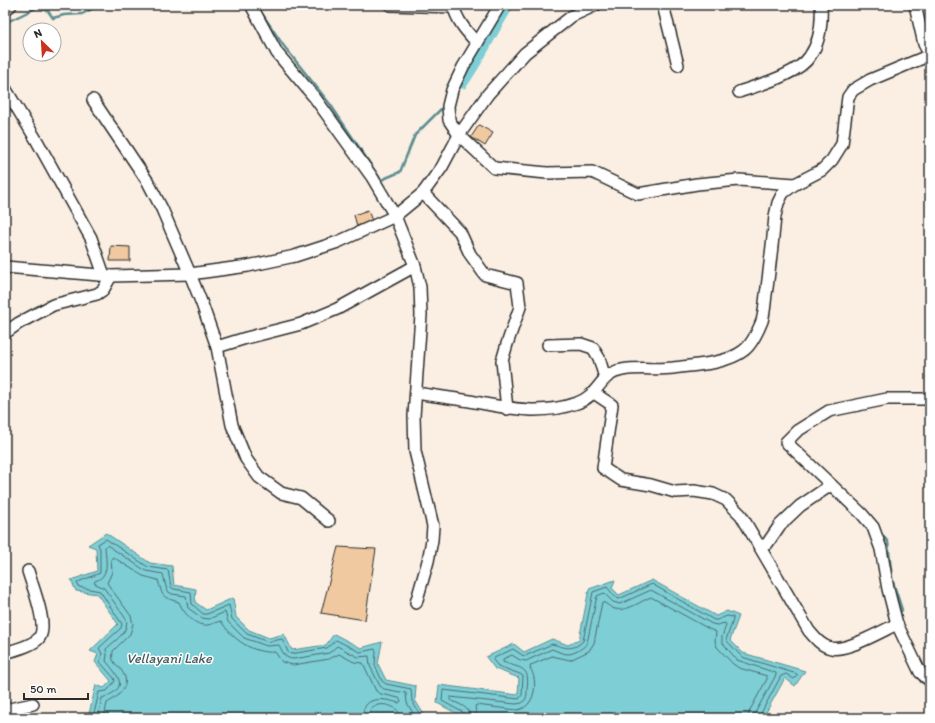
<svg xmlns="http://www.w3.org/2000/svg" width="935" height="723" viewBox="0 0 935 723" font-family="Itim,sans-serif">
<style>
.water{fill:#7dced5;stroke:#5c8d91}
.lines{fill:none;stroke-linecap:round;stroke-linejoin:round}
.shore{stroke:#4c6c6f;stroke-width:1}
.stream{stroke:#5c8d91;stroke-width:2.5}
.canal{stroke:#7dced5;stroke-width:9}
.building{fill:#f0c9a0;stroke:#2b2b2b}
.minor-casing{stroke:#2b2b2b;stroke-width:14}
.minor{stroke:#fff;stroke-width:11}
.labels{text-anchor:middle;dominant-baseline:central;stroke-width:3;stroke-linejoin:round;paint-order:stroke}
.water-label{font-size:14px;font-style:italic;fill:#445c5e;stroke:#fff}
</style>
<rect width="100%" height="100%" fill="#faefe2"/>
<filter id="ink" filterUnits="userSpaceOnUse"><feTurbulence type="fractalNoise" baseFrequency=".025" numOctaves="2"/><feDisplacementMap in="SourceGraphic" scale="8" xChannelSelector="R" yChannelSelector="G"/><feConvolveMatrix kernelMatrix="1 2 1 2 8 2 1 2 1" color-interpolation-filters="sRGB"/></filter>
<g filter="url(#ink)">
<g class="water">
<path d="M106 533 150 563 172 566 174 585 196 589 195 602 206 610 233 598 236 617 249 630 269 638 284 634 292 650 326 645 334 634 361 648 382 642 378 664 386 680 416 686 415 700 426 718H402L378 714 377 718H88L96 685 104 688 111 681 95 662 98 654 90 651 118 624 97 594 76 591 71 580 97 571 96 548 88 545Z"/>
<path d="M615 580 612 588 619 595 652 580 716 616 727 611 739 616 730 640 743 653 805 671 795 686 785 678 763 718H461L463 717 437 703 439 685 518 695 519 678 495 669 486 657 514 644 524 652 552 639 568 645 579 640 589 589Z"/>
</g>
<g class="lines">
<g class="shore">
<path d="M93 718 99 692 107 691 115 681 114 678 100 662 102 654 99 648 121 628 122 624 100 591 79 587 77 583 78 582 100 573V549L98 544 106 539 148 567 168 570 171 587 174 589 191 592 192 604 203 614H207L229 605 232 619 247 634 268 642 282 639 288 652 290 654 327 648 336 640 360 652 375 649 376 651 375 665 382 681 386 684 411 689 412 701 422 718"/>
<path d="M98 718 102 698C130 688 119 677 106 661L107 655 106 649C114 641 130 632 126 619L104 588 94 583 95 581C110 576 106 561 105 547L107 545 146 571 163 574 167 591 172 594 186 596 188 608 202 618 209 619 225 612 228 622 244 638 267 646 279 645C283 652 284 659 294 659L329 653 337 646 358 657 369 656 370 666 380 686 384 689 406 693 407 703 416 718"/>
<path d="M104 718 107 703C118 697 131 686 123 673 121 668 115 665 113 660 112 658 113 653 113 651L130 634 133 624 131 616 107 583 112 572 111 559 113 557 143 576 158 580C163 597 161 597 179 602 183 612 195 627 208 625 213 624 216 622 221 621 232 639 253 654 275 652L282 662 293 665 329 659 339 654 354 662 363 663 376 691 381 694 399 698 401 701 399 703C382 698 363 695 362 718"/>
<path d="M368 718 371 708C380 701 400 705 401 718"/>
<path d="M466 718 464 713 442 701 443 690 519 699 522 695 523 676 520 674 498 666 493 660 494 658 513 649 522 655 525 656 552 644C564 647 572 652 583 641L593 592 607 587 615 597 619 599 652 584 714 620H717L727 616 733 617V620L726 640 742 657 797 674V676L794 679 786 674 781 676 760 715 759 718"/>
<path d="M471 718C470 707 459 704 450 700V697L516 704 522 703C527 699 527 695 527 688 530 666 521 669 503 662V659L512 655 520 660 526 661 552 649C557 651 563 654 568 654 574 654 584 648 587 643L597 596 604 593 613 602 620 604 651 590 712 624 717 625 725 623 726 625 722 637V642L737 660 776 673V675L755 713 754 718"/>
<path d="M477 718 475 707 476 705 517 710C535 708 539 681 530 668L531 665 552 656 570 660 589 651 594 643 602 602C607 603 610 608 615 609 627 612 641 601 651 597L709 629 716 632 715 641 717 647 733 664 739 668 767 676V679L750 710 748 718"/>
</g>
<g class="stream">
<path d="M261 12 283 45 330 104 381 180 400 172 415 135 442 108"/>
<path d="M5 23 38 7 48 11 53 18 64 15 82 14 94 8V5"/>
<path d="M458 89 463 84"/>
<path d="M879 531 888 542 892 579 902 610 898 616"/>
<path d="M918 676 921 682 925 683"/>
</g>
<path class="canal" d="M463 84C481 59 493 31 510 5"/>
</g>
<g class="building">
<path d="M479 125 493 133 485 146 471 137Z"/>
<path d="M368 210 372 221 357 226 354 215Z"/>
<path d="M111 246 130 247V261H110Z"/>
<path d="M338 547 376 549 365 620 321 613Z"/>
</g>
<g class="lines">
<defs>
<g id="minor">
<path d="M251 5 277 53 315 98 372 177 395 216 415 266 420 287 421 315 414 416 415 451 433 526 432 540 428 561 416 603"/>
<path d="M390 5 453 7"/>
<path d="M453 5C457 21 466 31 477 43"/>
<path d="M500 5 463 67 452 90 448 106 449 120 459 135 494 168 547 173 592 172 638 194 697 184 739 180 795 184"/>
<path d="M663 5 678 65"/>
<path d="M915 5 924 44 930 55"/>
<path d="M5 10 11 5"/>
<path d="M5 88 37 141 91 238 104 275"/>
<path d="M739 92C759 85 799 74 810 56 820 42 822 22 821 5"/>
<path d="M93 100 148 182 162 209 190 274 202 304 217 347 232 425 246 459 259 477 281 493 301 498 329 521"/>
<path d="M423 193 460 232 470 254 485 275 517 283 520 307 507 344 502 361 507 409"/>
<path d="M5 267 111 276 190 274 248 266 295 256 338 242 395 216 423 193 442 167 459 135 488 94 525 53 572 16 596 5"/>
<path d="M5 333 19 323 53 305 97 294 103 290 111 276"/>
<path d="M548 345 581 344 593 348 599 358 605 378"/>
<path d="M217 347 246 338 301 324 337 309 415 266"/>
<path d="M416 393C434 396 452 398 470 401 507 408 540 416 577 403 600 395 599 374 622 370 638 367 656 370 673 368 694 365 726 364 743 351 752 345 758 331 762 321 765 311 765 298 767 288 770 264 773 240 775 216L778 203 783 193 795 184 822 170 832 160 842 144 848 97 853 90 870 80 930 55"/>
<path d="M594 393 612 405 603 468 621 480 651 485 675 492 694 491 713 494 726 500 741 515 809 631C815 638 821 646 831 648 846 652 882 631 897 624"/>
<path d="M930 399H887L829 411 797 431 786 442 862 514 873 527 881 549 888 589 897 624 920 672 930 681"/>
<path d="M759 546 767 544 780 525 800 506 831 485"/>
<path d="M5 653C14 650 34 645 39 638 49 626 32 585 28 571"/>
<path d="M5 710 33 704"/>
</g>
</defs>
<use href="#minor" class="minor-casing"/>
<use href="#minor" class="minor"/>
</g>
</g>
<g class="labels">
<g class="water-label">
<text x="169" y="658">Vellayani Lake</text>
</g>
</g>
<rect width="935" height="723" fill="none" stroke="#fff" stroke-width="20"/>
<rect x="10" y="10" width="915" height="703" fill="none" stroke="#2b2b2b" stroke-width="1.5" filter="url(#ink)"/>
<g transform="translate(42 42) rotate(335)"><circle r="19" fill="#ffffff" stroke="#aaaaaa"/>
<path d="M0-3L7 15L0 10L-7 15Z" fill="#c8321e"/>
<text y="-6" font-size="11" font-weight="bold" text-anchor="middle" fill="#2b2b2b">N</text>
</g>
<path d="M24 693v6h64v-6" fill="none" stroke="#2b2b2b" stroke-width="2"/>
<text x="30" y="693" font-size="12" fill="#2b2b2b" stroke="#ffffff" stroke-width="3" paint-order="stroke">50 m</text>
</svg>
